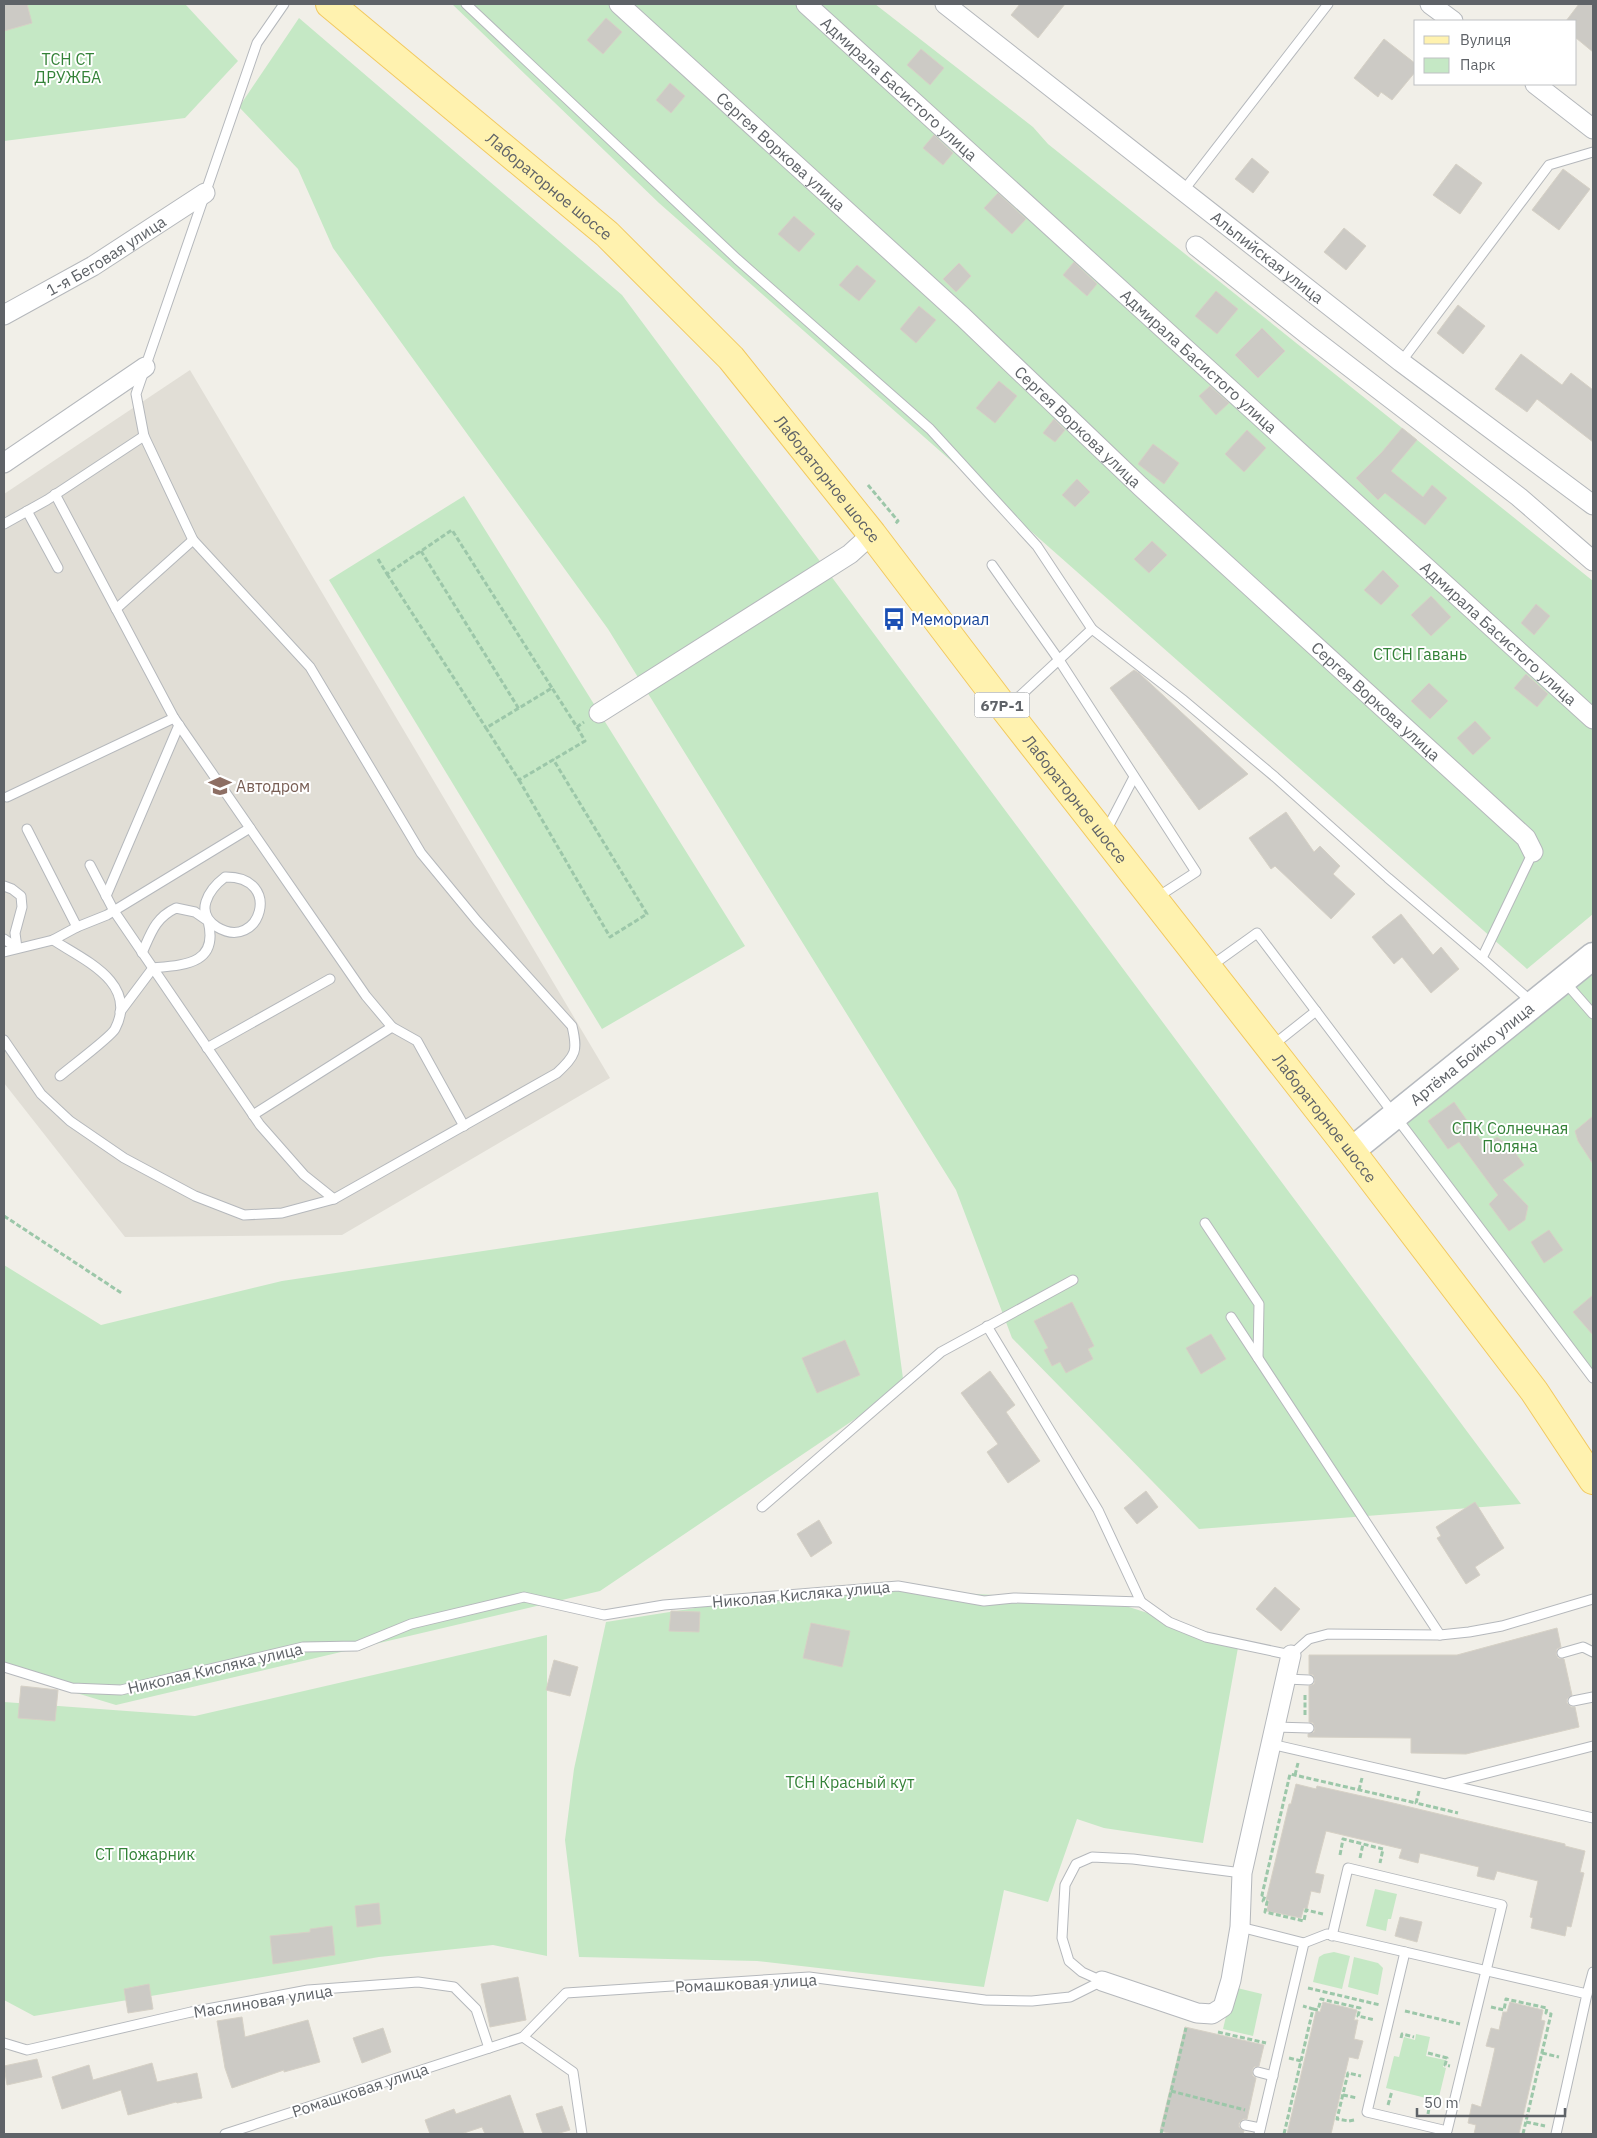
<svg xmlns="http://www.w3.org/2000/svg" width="1597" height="2138" viewBox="0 0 1597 2138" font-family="'IBM Plex Sans',sans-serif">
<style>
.education{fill:#e1ded6}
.green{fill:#c5e8c5}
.building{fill:#cccac5;stroke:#d6d1c6}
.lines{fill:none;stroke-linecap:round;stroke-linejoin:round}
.service-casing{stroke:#b5b8bc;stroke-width:11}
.minor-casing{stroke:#b5b8bc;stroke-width:21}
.secondary-casing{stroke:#b6babf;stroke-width:29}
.primary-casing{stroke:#f2c960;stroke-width:30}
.path{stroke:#9cc7a9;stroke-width:3;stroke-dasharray:5 2.5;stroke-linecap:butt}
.service{stroke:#fff;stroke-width:9}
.minor{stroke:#fff;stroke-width:19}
.secondary{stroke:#fff;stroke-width:26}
.primary{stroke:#fff2af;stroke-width:28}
.labels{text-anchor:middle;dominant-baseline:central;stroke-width:4;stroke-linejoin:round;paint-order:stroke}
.shield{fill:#fff;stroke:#8f9295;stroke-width:1}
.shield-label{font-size:15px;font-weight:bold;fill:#5f6368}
.park-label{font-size:16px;fill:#348238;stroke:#fff}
.street-label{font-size:16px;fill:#5f6368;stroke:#fff}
.transit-label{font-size:16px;fill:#164399;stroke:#fff;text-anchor:start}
.education-label{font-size:16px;fill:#785e54;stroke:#fff;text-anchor:start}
</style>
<rect width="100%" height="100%" fill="#f1efe8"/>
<path class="education" d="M190 370 610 1078 342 1235 125 1237 4 1083V494Z"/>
<g class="green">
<path d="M4 4H185L238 61 185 118 4 141Z"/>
<path d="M452 4H875L1033 127 1048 144 1593 581V914L1527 969 659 203Z"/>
<path d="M299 18 622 295 1521 1504 1199 1529 1012 1338 956 1190 608 629 333 248 298 169 239 107Z"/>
<path d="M464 496 745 946 602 1029 329 580Z"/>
<path d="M1593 963V1385L1395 1124Z"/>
<path d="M878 1192 904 1386 600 1591 116 1705 4 1671V1265L101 1325 282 1281Z"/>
<path d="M901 1590 1110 1601 1239 1642 1203 1843 1104 1828 1077 1819 1048 1902 1004 1890 984 1987 757 1961 579 1957 565 1840 574 1769 606 1622 708 1606Z"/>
<path d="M547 1635V1956L493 1945 379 1957 34 2016 4 2000V1702L195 1716Z"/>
<path d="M1375 1889 1397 1894 1391 1919H1388L1386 1931 1366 1926Z"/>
<path d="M1334 1952 1350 1956 1342 1989 1313 1982 1319 1957 1324 1954Z"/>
<path d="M1354 1957 1378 1963 1383 1968 1378 1995 1348 1987Z"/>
<path d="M1233 1987 1262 1994 1253 2036 1223 2029Z"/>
<path d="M1416 2034 1430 2037 1426 2056 1445 2060 1443 2067 1446 2068 1438 2101 1386 2088 1394 2056 1399 2057 1404 2037 1415 2040Z"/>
</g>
<g class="building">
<path d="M4 4H27L32 23 4 31Z"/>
<path d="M1020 4H1065L1038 38 1011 15Z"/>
<path d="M1579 4H1593V52L1576 38V21H1566Z"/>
<path d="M606 18 622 32 603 54 587 40Z"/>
<path d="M1384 39 1416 64V71L1392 100 1381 92 1378 97 1354 78Z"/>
<path d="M921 49 944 68 930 85 907 65Z"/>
<path d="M670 83 685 96 671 113 656 100Z"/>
<path d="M934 135 953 153 943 165 923 148Z"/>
<path d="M1252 158 1269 172 1253 193 1235 179Z"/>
<path d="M1456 164 1482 183 1460 214 1433 195Z"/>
<path d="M1563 169 1590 189 1559 230 1532 210Z"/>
<path d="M998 193 1026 219 1012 234 984 208Z"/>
<path d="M794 216 815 234 799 252 778 234Z"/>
<path d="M1344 228 1366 246 1346 270 1324 252Z"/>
<path d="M1074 262 1097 284 1087 296 1063 275Z"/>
<path d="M959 263 971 276 956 292 943 279Z"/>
<path d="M857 265 876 281 859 301 839 285Z"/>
<path d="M1216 291 1238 309 1217 334 1195 316Z"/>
<path d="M1458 305 1485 326 1463 354 1437 333Z"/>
<path d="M919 306 936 320 916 343 900 329Z"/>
<path d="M1262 328 1285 351 1258 378 1235 355Z"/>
<path d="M1521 354 1562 385 1571 373 1593 390V442L1537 399 1527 412 1495 389Z"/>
<path d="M999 381 1017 396 995 423 976 408Z"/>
<path d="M1210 386 1229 403 1216 415 1199 396Z"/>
<path d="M1054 419 1065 430 1055 442 1043 433Z"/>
<path d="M1402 428 1417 440 1391 471 1423 497 1432 485 1447 498 1425 525 1385 493 1378 500 1356 478 1382 452Z"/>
<path d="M1247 430 1266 448 1244 472 1225 454Z"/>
<path d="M1153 444 1179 463 1164 484 1138 464Z"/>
<path d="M1077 479 1090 492 1075 507 1062 495Z"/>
<path d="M1152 541 1167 555 1149 573 1134 559Z"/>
<path d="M1383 570 1399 586 1381 605 1364 590Z"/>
<path d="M1431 596 1451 617 1431 636 1411 615Z"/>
<path d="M1536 604 1550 616 1534 635 1521 623Z"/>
<path d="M1134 670 1139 673 1248 774 1199 810 1110 688Z"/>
<path d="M1526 674 1548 694 1537 707 1514 688Z"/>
<path d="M1429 683 1448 701 1430 719 1411 701Z"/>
<path d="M1475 721 1491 738 1473 755 1457 738Z"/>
<path d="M1286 812 1314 852 1320 846 1340 866 1333 874 1355 894 1331 919 1275 866 1271 869 1249 838Z"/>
<path d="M1401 914 1433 955 1441 947 1459 969 1431 993 1402 957 1394 964 1372 937Z"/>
<path d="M1454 1102 1485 1146 1497 1137 1512 1148 1524 1165 1503 1180 1528 1206 1525 1220 1509 1231 1489 1204 1498 1195 1459 1142 1448 1149 1428 1121Z"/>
<path d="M1593 1116V1164L1578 1141 1575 1131Z"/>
<path d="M1549 1230 1563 1250 1544 1263 1531 1242Z"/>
<path d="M1593 1295V1335L1573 1312Z"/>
<path d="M1072 1302 1094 1346 1088 1349 1093 1359 1066 1373 1060 1362 1052 1366 1044 1350 1048 1348 1034 1321Z"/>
<path d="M1211 1334 1226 1359 1201 1374 1186 1348Z"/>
<path d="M845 1340 860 1375 817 1393 802 1358Z"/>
<path d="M990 1371 1015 1405 1006 1412 1040 1461 1008 1483 987 1452 998 1444 961 1393Z"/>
<path d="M1146 1491 1158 1507 1137 1524 1124 1508Z"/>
<path d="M1475 1502 1504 1548 1475 1567 1480 1575 1466 1584 1437 1538 1441 1536 1436 1527Z"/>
<path d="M819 1520 832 1543 811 1557 797 1534Z"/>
<path d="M1275 1587 1300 1609 1281 1631 1256 1609Z"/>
<path d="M671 1611 700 1612 699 1632 669 1631Z"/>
<path d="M811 1623 850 1631 842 1667 803 1658Z"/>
<path d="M1557 1628 1561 1647 1557 1649 1556 1654 1558 1658 1564 1659 1572 1695 1567 1699V1703L1571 1707H1575L1579 1727 1466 1754 1411 1753V1738L1308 1737V1734L1314 1732 1315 1728 1313 1723 1309 1722V1686L1314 1684 1315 1680 1313 1675 1309 1674V1655H1457Z"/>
<path d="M554 1660 578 1667 570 1696 546 1690Z"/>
<path d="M21 1686 58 1690 55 1721 18 1718Z"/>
<path d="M1296 1784 1316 1789 1317 1786 1393 1803 1565 1844V1846L1585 1851 1580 1872 1584 1873 1571 1927 1567 1926 1565 1936 1531 1928 1533 1918 1530 1917 1538 1881 1497 1871 1494 1880 1477 1876 1479 1867 1420 1853 1418 1863 1399 1858 1402 1849 1326 1831 1315 1873 1324 1875 1320 1893 1311 1891 1307 1909 1304 1908 1301 1918 1267 1911 1269 1900H1266L1289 1804H1291Z"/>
<path d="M379 1903 381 1924 357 1927 355 1906Z"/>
<path d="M1400 1917 1422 1922 1417 1942 1395 1936Z"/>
<path d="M332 1926 335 1955 273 1964 270 1936 310 1932V1929Z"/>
<path d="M518 1977 526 2020 490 2027 481 1984Z"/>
<path d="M149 1984 153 2009 128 2013 124 1989Z"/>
<path d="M1323 2002 1357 2010 1354 2020H1358L1354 2039 1363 2041 1358 2059 1349 2057 1331 2134H1287L1316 2011 1320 2012Z"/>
<path d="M1510 2002 1543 2010 1541 2020 1545 2021 1519 2134H1474L1476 2125 1468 2123 1472 2104 1481 2107 1491 2066 1495 2048 1486 2046 1491 2028 1499 2030 1503 2012H1507Z"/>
<path d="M242 2017 245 2037 308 2020 320 2062 284 2072V2070L232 2088 225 2068 217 2021Z"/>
<path d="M1185 2027 1264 2045 1259 2066 1254 2067 1252 2071 1253 2076 1256 2078 1247 2119H1243L1239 2123V2127L1244 2131 1243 2134H1173L1160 2131Z"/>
<path d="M383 2028 391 2052 362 2063 353 2038Z"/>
<path d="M37 2059 42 2077 7 2085 4 2066Z"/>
<path d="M152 2063 157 2082 197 2073 202 2098 177 2103 176 2102 128 2115 121 2090 62 2109 52 2077 89 2065 93 2080Z"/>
<path d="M510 2095 524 2134H485L482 2127 461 2134H430L425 2120 454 2109 456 2114Z"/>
<path d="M562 2106 570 2130 556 2134H543L536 2114Z"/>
</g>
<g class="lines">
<defs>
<g id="service">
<path d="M466 4 737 259 930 429 1037 546 1092 629 1182 699 1275 777 1388 878 1482 958"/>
<path d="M1184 190 1328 4"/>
<path d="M1401 362 1549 165 1593 152"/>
<path d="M55 494 174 718 366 996 392 1027 417 1041 464 1126"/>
<path d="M27 511 58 568"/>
<path d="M4 524 47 500 144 436"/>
<path d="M992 565 1059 660 1196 872 1156 898"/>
<path d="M116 609 193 540"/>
<path d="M1007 708 1092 629"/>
<path d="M7 797 174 718"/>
<path d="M27 829 77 927"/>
<path d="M1106 831 1134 777"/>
<path d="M90 865 114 911 260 1125 304 1175 334 1199"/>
<path d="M225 877C284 876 260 953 217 927 194 913 208 890 225 877Z"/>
<path d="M4 886 12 889 21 896 22 907 15 933 17 948"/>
<path d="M106 896 179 725"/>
<path d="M4 939 17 948"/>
<path d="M53 940C84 960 139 983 115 1029 111 1037 69 1068 60 1076"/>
<path d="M4 952 53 940 77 927 107 915 250 828"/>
<path d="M1211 966 1257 933 1593 1378"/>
<path d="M1565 982 1593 1014"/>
<path d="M1533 1003 1482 958 1533 852"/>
<path d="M120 1012 153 968C185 965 219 964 208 921L195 912 176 908C155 918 151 933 142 953"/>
<path d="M4 1040 41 1094 70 1121 124 1158 195 1196 244 1215 282 1213 334 1199 557 1073C576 1055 578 1051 572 1026L477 921 421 853 310 667 193 540 144 436 136 394 257 43 284 4"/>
<path d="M1272 1046 1316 1011"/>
<path d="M207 1048 330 979"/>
<path d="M253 1115 392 1027"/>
<path d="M1205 1223 1259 1304 1258 1358"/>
<path d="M1231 1317 1440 1635"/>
<path d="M987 1326 1098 1510 1141 1602"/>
<path d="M762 1507 941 1352 1073 1280"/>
<path d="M1562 1653 1583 1647 1593 1652"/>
<path d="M4 1667 72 1688 121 1690 303 1647 357 1646 411 1624 524 1597 604 1615 664 1605 898 1586 984 1601 1014 1598 1141 1602 1169 1622 1206 1637 1291 1655 1309 1639 1328 1634 1440 1635 1469 1632 1502 1626 1593 1599"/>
<path d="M1286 1679 1309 1680"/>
<path d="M1573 1701 1593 1697"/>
<path d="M1275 1727 1309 1728"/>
<path d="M1271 1744 1593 1818"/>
<path d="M1448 1783 1593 1746"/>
<path d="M1240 1927 1304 1943 1259 2134"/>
<path d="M1332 1936 1348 1868 1502 1905 1447 2131 1367 2112 1405 1952"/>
<path d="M1304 1943 1327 1934 1587 1994 1556 2134"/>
<path d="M1102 1981 1082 1972 1069 1961 1062 1938 1065 1885 1076 1864 1092 1857 1133 1859 1242 1873"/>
<path d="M1587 1994 1593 1972"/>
<path d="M523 2037 566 1993 809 1977 985 2000 1032 2001 1070 1997 1102 1981"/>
<path d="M4 2043 27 2050 191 2012 308 1990 418 1982 454 1987 476 2009 489 2048"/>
<path d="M1258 2072 1273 2076"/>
<path d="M1245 2125 1260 2128"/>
<path d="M225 2134 523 2037 573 2072 582 2134"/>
</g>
<g id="minor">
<path id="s1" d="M619 4 963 317 1140 486 1526 838 1533 852"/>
<path id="s2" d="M806 4 1593 719"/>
<path id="s3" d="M945 4 1401 362 1593 505"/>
<path d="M1430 4 1453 21"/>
<path d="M1535 84 1593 129"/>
<path d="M1196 246 1308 335 1519 497 1593 561"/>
<path id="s4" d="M4 315 93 266 205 193"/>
<path d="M4 463 145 367"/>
<path d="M599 713 850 554 872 534"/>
<path d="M1102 1981 1197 2013 1212 2014 1223 2007 1231 1980 1240 1927 1242 1873 1291 1655"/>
</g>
<g id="secondary">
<path id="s5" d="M1351 1151 1593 956"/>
</g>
<g id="primary">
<path id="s6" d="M330 4 607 234 731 358 872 534 1005 709 1351 1151 1534 1391 1593 1480"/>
</g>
</defs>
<use href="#service" class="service-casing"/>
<use href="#minor" class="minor-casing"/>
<use href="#secondary" class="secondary-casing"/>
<use href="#primary" class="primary-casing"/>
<g class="path">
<path d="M868 485 898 521 894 525"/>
<path d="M421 551 519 709"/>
<path d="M378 559 387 574 452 530 552 688"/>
<path d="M387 574 486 728"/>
<path d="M577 727 585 741 519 780 486 728 552 688 577 727 584 722"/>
<path d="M519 780 610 937 647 914 553 759"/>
<path d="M4 1216 123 1294"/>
<path d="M1305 1715V1694"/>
<path d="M1295 1775 1298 1763"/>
<path d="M1359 1790 1362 1778"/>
<path d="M1419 1791 1416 1803 1458 1813"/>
<path d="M1340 1855 1343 1839 1383 1849 1380 1863"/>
<path d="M1360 1858 1363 1844"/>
<path d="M1323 1914 1306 1910 1304 1921 1265 1912 1267 1902 1263 1901 1265 1896 1262 1895 1290 1774 1416 1803"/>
<path d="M1308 1988 1380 2005"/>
<path d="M1491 2007 1504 2010 1506 1999 1547 2008 1546 2013 1551 2014 1523 2134"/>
<path d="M1313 2009 1318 2010 1321 1999 1360 2008 1358 2016 1375 2020"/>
<path d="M1405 2011 1460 2024"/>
<path d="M1218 2032 1266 2043"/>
<path d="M1401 2038 1402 2034 1414 2037"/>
<path d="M1428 2053 1447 2058 1445 2065 1450 2066"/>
<path d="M1542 2053 1559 2057"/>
<path d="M1289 2058 1301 2061"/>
<path d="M1171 2091 1245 2110"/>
<path d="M1343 2095 1357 2098"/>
<path d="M1388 2105 1392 2091"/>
<path d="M1428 2114 1430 2103"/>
<path d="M1354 2120 1349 2121 1337 2119 1348 2073 1361 2076"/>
<path d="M1526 2122 1545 2126"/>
<path d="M1161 2134 1186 2028"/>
<path d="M1284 2134 1313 2009 1303 2006"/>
</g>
<use href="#service" class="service"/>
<use href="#minor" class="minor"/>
<use href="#secondary" class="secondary"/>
<use href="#primary" class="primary"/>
</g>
<defs>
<symbol id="bus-bare" viewBox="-9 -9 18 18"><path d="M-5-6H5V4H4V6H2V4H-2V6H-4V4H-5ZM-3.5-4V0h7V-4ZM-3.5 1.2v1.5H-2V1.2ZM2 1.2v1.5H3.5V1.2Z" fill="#1a4fb4" stroke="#fff" stroke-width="2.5" paint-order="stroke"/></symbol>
<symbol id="university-bare" viewBox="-9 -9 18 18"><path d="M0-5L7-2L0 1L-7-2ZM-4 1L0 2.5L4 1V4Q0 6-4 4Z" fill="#8d6e63" stroke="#fff" stroke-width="2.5" paint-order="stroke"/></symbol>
</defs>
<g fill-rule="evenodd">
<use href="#bus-bare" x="878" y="603" width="32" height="32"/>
<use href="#university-bare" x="204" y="770" width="32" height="32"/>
</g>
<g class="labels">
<rect class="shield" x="974.5" y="692.5" width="55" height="25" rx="4"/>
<g class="shield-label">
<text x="1002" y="705">67Р-1</text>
</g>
<g class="park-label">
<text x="68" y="59">ТСН СТ<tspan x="68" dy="18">ДРУЖБА</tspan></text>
<text x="1420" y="654">СТСН Гавань</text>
<text x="1510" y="1128">СПК Солнечная<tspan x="1510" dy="18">Поляна</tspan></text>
<text x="850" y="1782">ТСН Красный кут</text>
<text x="145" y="1854">СТ Пожарник</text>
</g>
<g class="street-label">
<text stroke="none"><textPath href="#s2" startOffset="126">Адмирала Басистого улица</textPath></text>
<text stroke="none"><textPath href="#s1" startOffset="219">Сергея Воркова улица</textPath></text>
<text stroke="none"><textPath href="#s6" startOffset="285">Лабораторное шоссе</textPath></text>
<text stroke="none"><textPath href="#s4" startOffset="118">1-я Беговая улица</textPath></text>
<text stroke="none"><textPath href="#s3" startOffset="410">Альпийская улица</textPath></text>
<text stroke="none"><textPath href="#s2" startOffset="531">Адмирала Басистого улица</textPath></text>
<text stroke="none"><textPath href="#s1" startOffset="624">Сергея Воркова улица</textPath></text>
<text stroke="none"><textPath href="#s6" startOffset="690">Лабораторное шоссе</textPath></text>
<text stroke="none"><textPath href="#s2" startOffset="936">Адмирала Басистого улица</textPath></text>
<text stroke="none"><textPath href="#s1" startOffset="1029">Сергея Воркова улица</textPath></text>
<text stroke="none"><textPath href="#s6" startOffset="1095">Лабораторное шоссе</textPath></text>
<text stroke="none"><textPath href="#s5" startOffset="155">Артёма Бойко улица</textPath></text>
<text stroke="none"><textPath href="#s6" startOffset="1500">Лабораторное шоссе</textPath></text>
<text transform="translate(801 1594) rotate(-5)">Николая Кисляка улица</text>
<text transform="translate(215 1668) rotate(-13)">Николая Кисляка улица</text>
<text transform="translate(746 1983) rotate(-3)">Ромашковая улица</text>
<text transform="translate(263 2001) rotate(-9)">Маслиновая улица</text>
<text transform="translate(360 2090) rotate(-18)">Ромашковая улица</text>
</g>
<g class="transit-label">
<text x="911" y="619">Мемориал</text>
</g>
<g class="education-label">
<text x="236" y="786">Автодром</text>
</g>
</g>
<rect width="1597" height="2138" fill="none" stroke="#5f6368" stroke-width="10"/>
<rect x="1414" y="20" width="162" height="65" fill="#ffffff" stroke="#bfc1c3"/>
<rect x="1424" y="36" width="25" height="8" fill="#fff2af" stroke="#bfc1c3"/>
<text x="1460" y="45" font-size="15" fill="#5f6368">Вулиця</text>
<rect x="1424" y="58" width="25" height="15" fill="#c5e8c5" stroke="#bfc1c3"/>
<text x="1460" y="70" font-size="15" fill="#5f6368">Парк</text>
<path d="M1417 2108v8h148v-8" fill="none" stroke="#5f6368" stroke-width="2.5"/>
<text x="1424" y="2108" font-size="15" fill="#5f6368" stroke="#ffffff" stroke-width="4" paint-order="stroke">50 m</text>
</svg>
